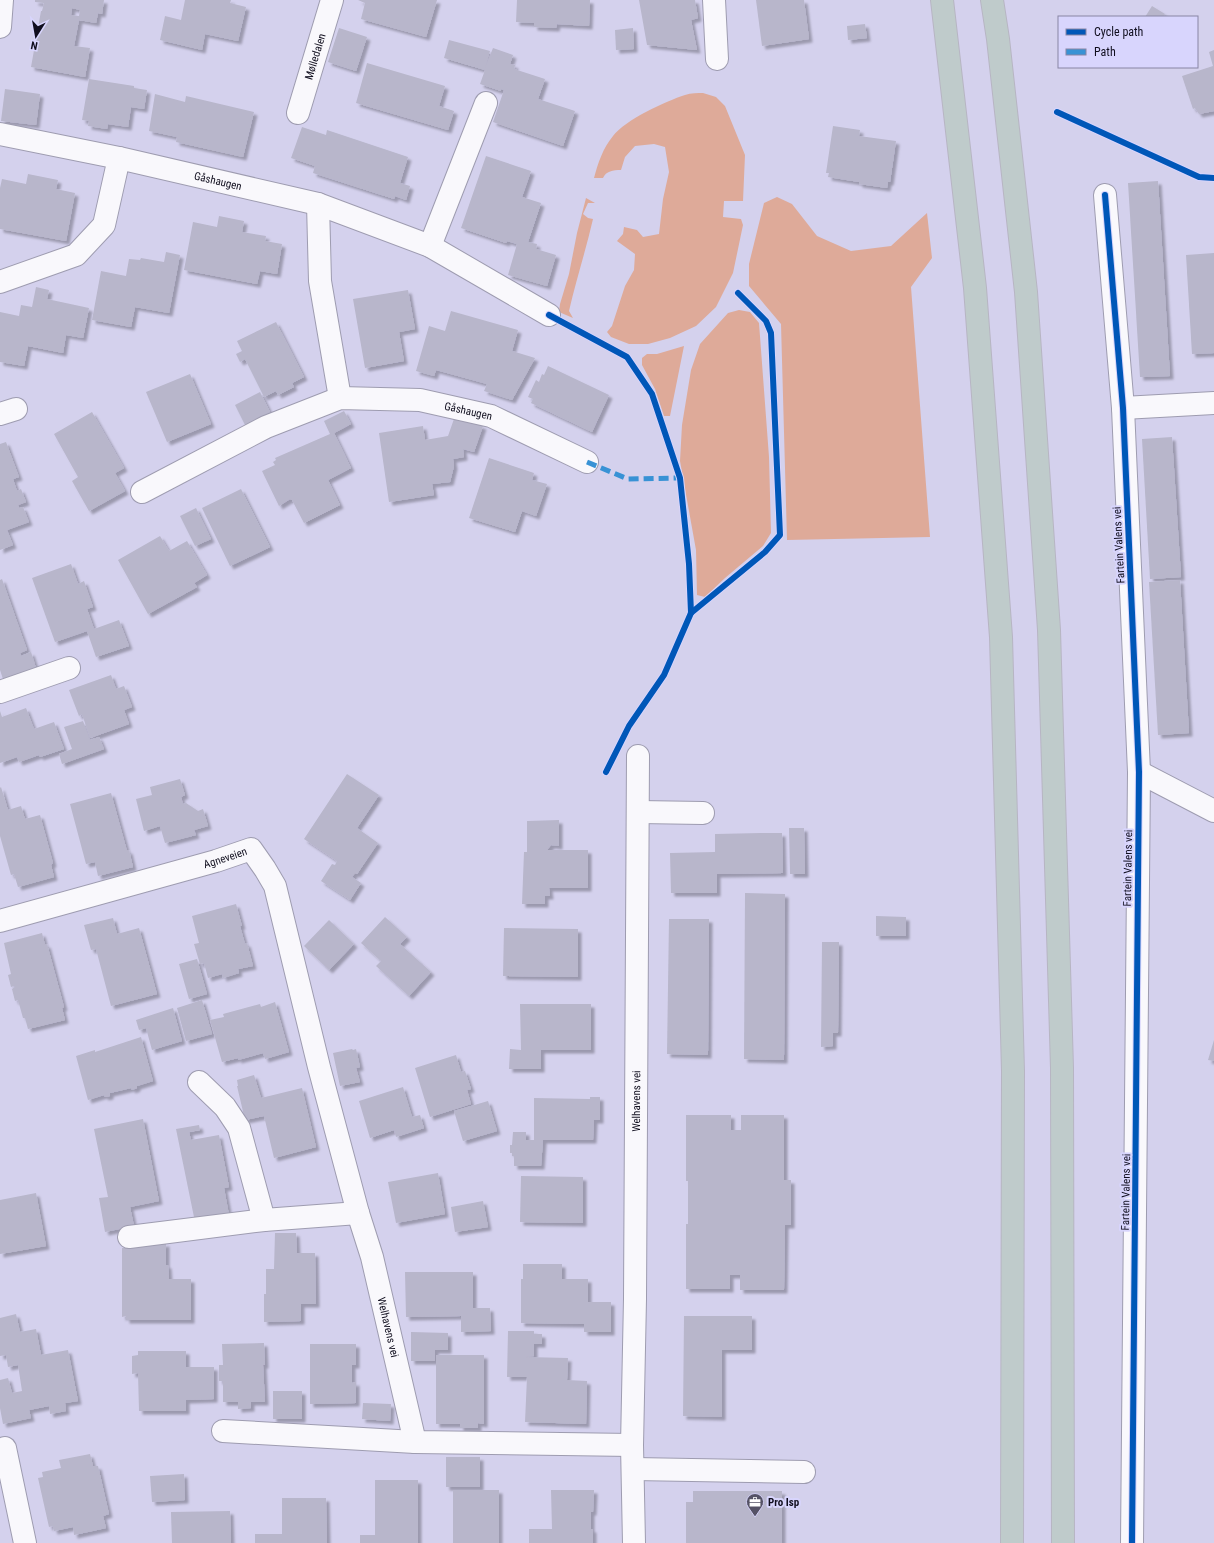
<svg xmlns="http://www.w3.org/2000/svg" width="1214" height="1543" viewBox="0 0 1214 1543" font-family="'Roboto Condensed',sans-serif">
<style>
.green{fill:#deaa99}
.building{fill:#b8b6cb;fill-rule:evenodd;filter:url(#shadow)}
.lines{fill:none;stroke-linecap:round;stroke-linejoin:round}
.minor-casing{stroke:#9e9cb0;stroke-width:24}
.highway-casing{stroke:#b7b5c3;stroke-width:24}
.minor{stroke:#f9f8fc;stroke-width:22}
.highway{stroke:#bfcbcb;stroke-width:22}
.quiet{stroke:#3892d5;stroke-width:5;stroke-dasharray:10 5;stroke-linecap:butt}
.cycleway-casing{stroke:#d8d5fd;stroke-width:8}
.cycleway{stroke:#0057b8;stroke-width:6}
.labels{text-anchor:middle;dominant-baseline:central;stroke-width:4;stroke-linejoin:round;paint-order:stroke}
.street-label{font-size:11px;fill:#100e1e;stroke:#d8d5fd}
.poi-label{font-size:11px;font-weight:bold;fill:#100e1e;stroke:#d8d5fd;text-anchor:start}
</style>
<defs>
<filter id="shadow"><feDropShadow dx="3.5" dy="3.5" stdDeviation="1" flood-color="#0004"/></filter>
</defs>
<rect width="100%" height="100%" fill="#d4d1ed"/>
<g class="green">
<path d="M703 93 716 97 725 106 745 155 743 201H724L723 217 741 219 743 225 733 273 716 307 696 326 670 338 648 344H629L611 337 607 332 612 326 625 286 634 270 635 254 617 241 623 234 624 227 637 230 643 237 659 234 663 199 669 172 665 147 654 144 635 146 625 157 621 170C613 170 606 171 603 178H594C598 163 603 148 613 136 625 120 666 101 685 95 691 93 698 93 703 93Z"/>
<path d="M777 197 792 204 817 236 851 251 891 246 927 213 932 258 911 287 930 537 787 540 781 324 749 286V264L764 203Z"/>
<path d="M586 198 595 203H588L583 214 588 218 593 219C586 250 576 280 569 311L573 318 559 312 560 304 569 274 577 233Z"/>
<path d="M739 310 750 312 759 323 769 457 771 533 763 546 725 578 705 597 697 595 696 550 680 461 682 425 691 370 700 344 728 313Z"/>
<path d="M684 346 670 416H664L655 389 642 365V358L647 354H657Z"/>
</g>
<g class="building">
<path d="M35 0H104L102 14 98 13 96 23 79 20 74 46 90 48 85 77 31 67 41 11H42L44 3 35 2ZM72 8 80 10 79 16 71 15Z"/>
<path d="M185 0H231L230 3 246 7 238 41 205 34 202 50 160 40 165 16 181 20Z"/>
<path d="M358 0H437L426 37 361 19 365 3Z"/>
<path d="M517 0H590L589 26 557 24 556 28 534 27V23L516 22Z"/>
<path d="M639 0H695L698 18 691 20 697 50 647 45Z"/>
<path d="M756 0H804L809 39 762 46Z"/>
<path d="M1152 6 1165 14 1163 17H1145Z"/>
<path d="M865 24 867 38 848 40 847 26Z"/>
<path d="M339 28 367 37 356 71 328 62Z"/>
<path d="M633 28 634 49 616 50 615 30Z"/>
<path d="M449 40 490 51 485 68 493 48 513 55 510 64 515 65 514 69 545 79 538 99 575 111 563 146 493 122 504 90 501 89V91L480 84 485 70 444 58Z"/>
<path d="M1214 50V111L1199 114 1195 108 1193 109 1182 76 1213 66 1209 52Z"/>
<path d="M367 63 445 86 439 106 454 111 448 130 356 103Z"/>
<path d="M89 79 134 86V88L147 90 144 109 131 107 128 127 108 124 107 129 88 126 89 121 82 120Z"/>
<path d="M5 89 40 94 36 125 1 121Z"/>
<path d="M155 94 185 102 186 96 254 112 243 157 176 142 177 137 149 131Z"/>
<path d="M833 126 860 130 859 136 896 141 890 182H888L887 188 859 184V182L828 177 829 173H826Z"/>
<path d="M302 127 326 135 327 130 408 157 400 183 410 186 406 200 395 196 394 199 313 173 315 166 291 158Z"/>
<path d="M486 156 531 171 522 197 541 203 528 242 537 244 536 249 556 255 547 286 508 275 517 244 507 241 506 243 461 228Z"/>
<path d="M28 174 58 180 56 189 75 193 66 241 0 229V188L2 179 26 184Z"/>
<path d="M1158 181 1170 376 1140 377 1128 183Z"/>
<path d="M219 216 244 221 242 232 266 236 265 241 282 244 277 274 260 271 257 284 184 270 193 222 217 227Z"/>
<path d="M166 252 180 255 169 313 135 307 131 327 92 320 101 271 126 276 129 259 140 260 141 258 164 262Z"/>
<path d="M1214 253V353L1192 354 1186 255Z"/>
<path d="M36 287 49 290 47 299 89 308 83 338 66 335 63 353 28 346 24 366 0 362V312L19 316 21 305 32 307Z"/>
<path d="M408 290 415 329 399 332 404 361 365 368 353 299Z"/>
<path d="M451 311 518 330 512 351 535 358 512 400 484 391 487 384 436 370 434 376 416 371 429 326 445 331Z"/>
<path d="M276 322 304 377 292 383 294 387 278 395 276 391 264 397 245 359 240 362 236 354 242 351 237 341Z"/>
<path d="M548 366 609 395 592 432 531 403 533 399 528 397 536 380 539 382 542 374 544 375Z"/>
<path d="M190 374 211 424 167 442 146 392Z"/>
<path d="M260 392 270 412 245 425 235 405Z"/>
<path d="M344 411 351 424 334 433 351 468 328 480 340 505 304 523 292 500 290 499 279 506 262 471 275 465 273 462 276 460 275 458 330 434 324 421Z"/>
<path d="M92 412 124 468 115 473 125 491 89 511 72 481 78 477 54 434Z"/>
<path d="M455 416 483 426 474 452 463 449 464 457 453 459 454 466 450 482 432 484 434 495 389 502 379 433 423 426 425 440 448 436Z"/>
<path d="M1172 437 1181 577 1150 579 1142 439Z"/>
<path d="M6 442 19 477 13 479 17 491 21 489 26 502 18 505 19 508 23 507 29 522 7 530 13 545 0 550V444Z"/>
<path d="M489 458 534 473 532 480 547 484 536 516 522 511 515 532 469 518Z"/>
<path d="M241 489 270 547 230 566 202 508Z"/>
<path d="M196 508 211 539 195 546 180 516Z"/>
<path d="M160 536 169 551 187 541 207 575 194 583 197 587 148 614 118 560Z"/>
<path d="M71 564 78 584 84 581 93 607 87 609 94 629 119 620 129 646 96 657 87 631 55 642 32 578Z"/>
<path d="M2 579 27 650 20 653 21 656 31 652 36 668 3 679 0 670V580Z"/>
<path d="M1180 580 1189 733 1158 735 1149 582Z"/>
<path d="M111 675 116 689 124 686 132 707 124 710 129 724 90 738 82 714 79 716 69 690Z"/>
<path d="M26 708 34 729 54 722 64 749 40 757 39 755 19 762 17 757 0 763V711L2 717Z"/>
<path d="M83 721 90 740 99 737 104 749 62 764 59 754 72 749 64 727Z"/>
<path d="M347 774 379 795 357 828 378 843 357 874 355 873 352 877 361 883 350 900 321 881 332 864 335 865 337 861 304 839Z"/>
<path d="M180 779 185 795 181 797 183 804 186 803 198 811 203 809 208 826 194 830 196 835 165 843 160 826 144 831 136 799 152 795 150 787Z"/>
<path d="M1 787 8 810 21 806 25 819 40 815 53 863 51 865 54 877 18 887 14 874 11 875 0 836V788Z"/>
<path d="M111 793 127 851 129 850 133 867 98 876 95 862 86 864 70 804Z"/>
<path d="M559 820V846L551 845 547 850H588V888H549L550 896H545V904H522L524 852H527V821Z"/>
<path d="M789 828H804L805 874H790Z"/>
<path d="M761 833H782L783 873 717 874V893H671L670 853 715 852V834Z"/>
<path d="M745 893 785 894 784 1060 744 1059Z"/>
<path d="M236 904 242 926H240L245 944 247 943 253 966 238 969 239 973 223 978 222 974 208 978 204 963 200 964 194 944 199 943 192 916Z"/>
<path d="M876 916 906 917V936H876Z"/>
<path d="M385 917 407 937 400 944 431 972 409 996 376 966 381 961 361 943Z"/>
<path d="M113 918 117 934 139 928 157 994 111 1006 96 949 91 950 84 925Z"/>
<path d="M669 919H709L708 1055 667 1054Z"/>
<path d="M329 920 354 944 329 970 304 946Z"/>
<path d="M504 928 578 929V977L503 976Z"/>
<path d="M42 933 45 945 47 944 64 1007 62 1008 65 1020 28 1029 25 1018H23L18 1000 15 1001 12 989 15 987 14 986 11 987 8 975 11 974 4 943Z"/>
<path d="M822 942H839L838 1033H833V1046L821 1047Z"/>
<path d="M197 959 207 994 189 999 179 964Z"/>
<path d="M202 1000 212 1034 186 1041 177 1008Z"/>
<path d="M275 1002 289 1052 265 1059 263 1053 238 1060V1058L222 1062 210 1020 224 1017 223 1014 260 1004 261 1007Z"/>
<path d="M520 1004H591V1050H541V1069H509L510 1049 521 1050Z"/>
<path d="M173 1008 182 1041 152 1050 146 1028 139 1030 136 1020Z"/>
<path d="M141 1037 153 1081 137 1086V1088L132 1090 131 1088 110 1093V1096L105 1097 104 1095 88 1100 76 1056 95 1050V1052Z"/>
<path d="M1214 1040V1061L1208 1060Z"/>
<path d="M352 1049 353 1050 356 1049 360 1067 356 1068 360 1082 340 1086 333 1053Z"/>
<path d="M456 1055 461 1072 465 1071 471 1089 467 1090 471 1104 430 1117 415 1068Z"/>
<path d="M254 1075 261 1098 302 1088 316 1147 274 1158 264 1116 245 1120 237 1086H238L237 1080Z"/>
<path d="M403 1087 412 1117 420 1115 424 1128 396 1137 394 1130 370 1138 359 1101Z"/>
<path d="M590 1097H600V1120H594L593 1140H543L541 1166H514V1156H512V1153H510V1145H512L513 1132H526V1140H534V1098L590 1099Z"/>
<path d="M488 1101 497 1131 463 1141 454 1111Z"/>
<path d="M686 1115H731V1130H741V1115H784V1180H791V1225H785L784 1290H740V1275H730V1289H686V1224H688V1181H686Z"/>
<path d="M143 1119 159 1201 130 1207 134 1226 105 1232 99 1198 108 1197 94 1129Z"/>
<path d="M199 1125 200 1130 189 1132 191 1140 219 1135 229 1187 224 1188 229 1215 195 1222 176 1129Z"/>
<path d="M438 1173 445 1214 396 1223 388 1182Z"/>
<path d="M521 1176 583 1177V1223L520 1222Z"/>
<path d="M36 1193 46 1246 0 1254V1200Z"/>
<path d="M483 1201 488 1227 455 1232 451 1207Z"/>
<path d="M275 1233H296L297 1253H315L316 1304H301V1321L264 1322V1294H266V1269H274Z"/>
<path d="M166 1243V1265H168L169 1279H191V1320H126V1316L122 1317V1248Z"/>
<path d="M523 1264H562V1279H588V1302H611V1332H584V1324L521 1323V1279H523Z"/>
<path d="M405 1272H473V1308H490L491 1331 461 1332V1316L406 1317Z"/>
<path d="M16 1314 20 1332 36 1329 41 1355 68 1350 78 1401 65 1403 66 1411 50 1414 49 1406 29 1410 31 1418 3 1424 0 1408V1380L8 1378 12 1393 22 1391 18 1365 8 1367 6 1355 0 1356V1318Z"/>
<path d="M684 1316H752V1350H722V1417L683 1416Z"/>
<path d="M508 1331H534V1334H542V1344H534V1356L526 1357 568 1358 567 1380 587 1381 586 1424 525 1422 527 1377H507Z"/>
<path d="M411 1332 448 1333V1350H435V1361H411Z"/>
<path d="M264 1343 265 1365H263L265 1402H251V1408L238 1409V1402H223V1381H219V1365H223L222 1344Z"/>
<path d="M310 1344H356V1365H352V1383L356 1382V1403L310 1404Z"/>
<path d="M138 1351H186V1367H214V1399L186 1400V1411H139L138 1373 132 1374V1356L138 1355Z"/>
<path d="M436 1355H484V1424L478 1423V1428H460V1424H436Z"/>
<rect x="273" y="1391" width="29" height="28"/>
<path d="M363 1403 391 1404 390 1421 362 1419Z"/>
<path d="M90 1454 93 1466H98L109 1514 103 1516 106 1528 74 1535 73 1527 54 1531 53 1526 49 1527 38 1478 43 1477 42 1472 61 1468 59 1460Z"/>
<rect x="446" y="1457" width="34" height="30"/>
<path d="M184 1474 185 1500 152 1502 150 1476Z"/>
<path d="M375 1480H418V1543H360V1535H375Z"/>
<rect x="453" y="1490" width="46" height="53"/>
<path d="M551 1490H594L593 1512H591V1529H593V1543H529V1529H552Z"/>
<path d="M693 1491H782V1543H686V1502H693Z"/>
<path d="M282 1498H326L327 1543H255V1534H282Z"/>
<path d="M230 1511 231 1543H172L171 1512Z"/>
</g>
<g class="lines">
<defs>
<g id="minor">
<path d="M714 0 717 59"/>
<path d="M0 27 2 0"/>
<path id="s1" d="M298 113 332 0"/>
<path id="s2" d="M0 134 119 158 318 204 430 246 549 315"/>
<path d="M1105 195 1123 408 1139 772 1132 1543"/>
<path d="M318 204 320 281 340 398"/>
<path d="M430 246 486 103"/>
<path d="M0 282 76 255 104 225 119 158"/>
<path d="M1123 408 1214 403"/>
<path d="M0 414 16 409"/>
<path id="s3" d="M142 492 266 427 340 398 420 400 491 416 587 462"/>
<path d="M0 692 69 668"/>
<path d="M1139 772 1214 811"/>
<path d="M639 812 703 813"/>
<path id="s4" d="M0 921 216 861 251 849 265 869 275 886 319 1067 358 1213 372 1257 415 1442"/>
<path d="M199 1082 225 1107 239 1128 264 1220"/>
<path d="M129 1237 264 1220 358 1213"/>
<path d="M223 1431 415 1442 632 1445"/>
<path d="M0 1450 5 1448 25 1543"/>
<path d="M634 1469 804 1472"/>
<path id="s5" d="M634 1543 632 1445 635 1299 638 756"/>
</g>
<g id="highway">
<path d="M942 0 975 288 1001 637 1013 1071 1012 1543"/>
<path d="M992 0 998 39 1026 292 1049 630 1062 1068 1063 1543"/>
</g>
</defs>
<use href="#minor" class="minor-casing"/>
<use href="#highway" class="highway-casing"/>
<use href="#minor" class="minor"/>
<use href="#highway" class="highway"/>
<path class="quiet" d="M587 462 628 479 680 478"/>
<defs>
<g id="cycleway">
<path d="M1057 112 1199 177 1214 178"/>
<path d="M1105 195 1123 408 1139 772 1132 1543"/>
<path d="M549 315 627 357 652 394 680 478 689 564 691 613 664 675 629 726 606 772"/>
<path d="M691 613 765 552 780 535 771 333 766 321 738 293"/>
</g>
</defs>
<use href="#cycleway" class="cycleway-casing"/>
<use href="#cycleway" class="cycleway"/>
</g>
<defs>
<symbol id="office-pin" viewBox="-11 -11 22 30"><path d="M0 17L-7.5 6A9.5 9.5 0 1 1 7.5 6Z" fill="#555266" stroke="#d8d5fd"/><path d="M-6-3h4V-5.5h4V-3h4V5H-6ZM-1-4.5V-3h2v-1.5ZM-6 0V1H6V0Z" fill="#fff"/></symbol>
</defs>
<g fill-rule="evenodd">
<use href="#office-pin" x="745" y="1492" width="20" height="27"/>
</g>
<g class="labels">
<g class="street-label">
<text stroke="none"><textPath href="#s1" startOffset="59">Mølledalen</textPath></text>
<text stroke="none"><textPath href="#s2" startOffset="223">Gåshaugen</textPath></text>
<text stroke="none"><textPath href="#s3" startOffset="349">Gåshaugen</textPath></text>
<text transform="translate(1119 545) rotate(-93)">Fartein Valens vei</text>
<text stroke="none"><textPath href="#s4" startOffset="234">Agneveien</textPath></text>
<text transform="translate(1128 868) rotate(-89)">Fartein Valens vei</text>
<text stroke="none"><textPath href="#s5" startOffset="442">Welhavens vei</textPath></text>
<text transform="translate(1126 1192) rotate(-89)">Fartein Valens vei</text>
<text stroke="none"><textPath href="#s4" startOffset="761">Welhavens vei</textPath></text>
</g>
<g class="poi-label">
<text x="768" y="1502">Pro Isp</text>
</g>
</g>
<rect x="1058" y="16" width="140" height="52" fill="#d8d5fd" stroke="#8885a4"/>
<rect x="1066" y="29" width="20" height="6" fill="#0057b8" stroke="#8885a4"/>
<text x="1094" y="36" font-size="12" fill="#100e1e">Cycle path</text>
<rect x="1066" y="49" width="20" height="6" fill="#3892d5" stroke="#8885a4"/>
<text x="1094" y="56" font-size="12" fill="#100e1e">Path</text>
<g transform="translate(36 36) rotate(191)" stroke="#d8d5fd" stroke-width="3" paint-order="stroke">
<path d="M0-3L7 15L0 10L-7 15Z" fill="#100e1e"/>
<text y="-6" font-size="11" font-weight="bold" text-anchor="middle" fill="#100e1e">N</text>
</g>
</svg>
